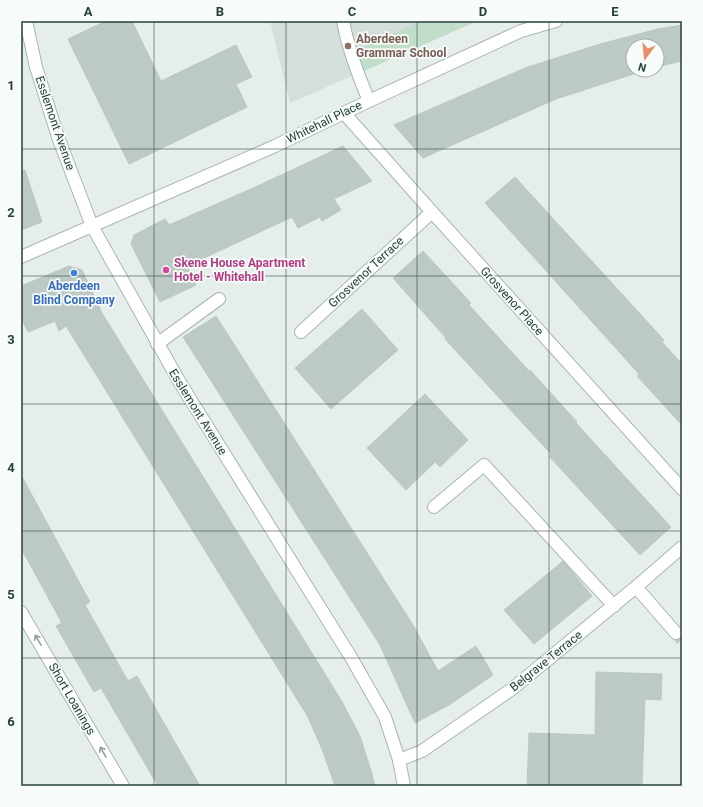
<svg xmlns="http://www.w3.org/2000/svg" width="703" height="807" viewBox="0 0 703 807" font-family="Roboto,sans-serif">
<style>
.built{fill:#d4deda}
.green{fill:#c1deca}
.building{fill:#bcc9c4;stroke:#b9c8c2}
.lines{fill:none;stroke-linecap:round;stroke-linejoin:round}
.minor-tunnel{stroke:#c0cbc8;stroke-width:12;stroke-dasharray:12 6;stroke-linecap:butt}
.minor-casing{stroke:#a9b6b2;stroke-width:14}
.minor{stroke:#fff;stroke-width:12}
.oneway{stroke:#92a09c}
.grid{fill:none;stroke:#26403a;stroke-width:1;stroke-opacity:0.55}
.education-dot{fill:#8d6e63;stroke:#f7fbf9;stroke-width:1.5}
.hotel-dot{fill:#d1479c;stroke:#f7fbf9;stroke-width:1.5}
.shop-dot{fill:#3f7fe0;stroke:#f7fbf9;stroke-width:1.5}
.labels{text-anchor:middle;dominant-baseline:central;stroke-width:3.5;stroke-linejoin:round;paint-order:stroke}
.education-label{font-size:12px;font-weight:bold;fill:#785e54;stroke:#f7fbf9;text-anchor:start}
.street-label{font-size:12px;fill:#26403a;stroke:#f7fbf9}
.hotel-label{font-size:12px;font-weight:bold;fill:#b23c85;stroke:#f7fbf9;text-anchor:start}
.shop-label{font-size:12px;font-weight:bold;fill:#366cbe;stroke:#f7fbf9}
.neatline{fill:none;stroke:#26403a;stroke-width:1.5}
.grid-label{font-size:13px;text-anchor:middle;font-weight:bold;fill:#26403a}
</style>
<rect width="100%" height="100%" fill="#e6eeeb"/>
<path class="built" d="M270 21H477L290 103Z"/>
<path class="green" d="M421 21H477L362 72 354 51Z"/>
<g class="building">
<path d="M106 21H132L161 81 236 45 252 77 236 84 247 107 129 164 68 39Z"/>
<path d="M682 25V61L657 67V46H633V70H646L556 99 423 158 394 125 525 68 600 44 658 29Z"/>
<path d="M343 146 372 181 334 199 341 210 322 221 320 217 298 228 292 217 187 266 191 274 190 275 196 285 160 302 131 244 134 235 165 219 169 225 262 184Z"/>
<path d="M21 170H25L42 222 21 230Z"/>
<path d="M515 177 664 340 662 342 682 364V425L637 376 639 374 485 203Z"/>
<path d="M423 251 471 303 469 305 529 371 530 370 577 422 576 423 671 527 640 555 570 479 549 456 551 454 445 339 446 338 393 278Z"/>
<path d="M69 266 82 270 102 313 341 700 360 736 372 774 375 786H335L322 749 308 717 66 326 59 331 55 321 28 332 21 317V286Z"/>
<path d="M362 309 398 350 331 409 295 368Z"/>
<path d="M216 316 413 625 438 671 476 646 493 675 449 705 415 723 380 645 183 337Z"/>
<path d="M425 394 468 440 440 467 435 462 406 490 367 448Z"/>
<path d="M21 475 90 602 85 605 128 681 137 676 200 786H158L101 688 94 692 56 626 62 623 21 548Z"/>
<path d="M563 561 592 596 534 644 504 610Z"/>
<path d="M596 672 662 674 661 700 645 699 642 786H527L529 733 595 735Z"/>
</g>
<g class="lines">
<path class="minor-tunnel" d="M676 633 682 640"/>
<defs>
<g id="minor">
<path d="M26 21 36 67 58 137 92 226 179 381 352 659 385 717 399 760 404 786"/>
<path d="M343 21C348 48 358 75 369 101"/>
<path d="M344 113 432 212 682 489"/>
<path d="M21 257 275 146 369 101 521 31 556 21"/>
<path d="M301 332 432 212"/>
<path d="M157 344 219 299"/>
<path d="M434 507 484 465 614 606"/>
<path d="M636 587 676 633"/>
<path d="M21 612 123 786"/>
<path d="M399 760 422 751 512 689 636 587 682 547"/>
</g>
</defs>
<use href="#minor" class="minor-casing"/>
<use href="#minor" class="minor"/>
</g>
<defs><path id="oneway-shaft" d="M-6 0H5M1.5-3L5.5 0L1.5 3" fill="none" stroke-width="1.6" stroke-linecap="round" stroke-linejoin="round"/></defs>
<g class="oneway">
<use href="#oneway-shaft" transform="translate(38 640) rotate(-120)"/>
<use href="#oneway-shaft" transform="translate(103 752) rotate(-120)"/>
</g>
<path class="grid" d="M154 21V786M286 21V786M417 21V786M549 21V786M21 149H682M21 276H682M21 404H682M21 531H682M21 658H682"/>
<circle class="education-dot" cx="348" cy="46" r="4"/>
<circle class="hotel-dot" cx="166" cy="270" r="4"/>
<circle class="shop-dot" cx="74" cy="273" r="4"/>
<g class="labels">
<g class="education-label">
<text x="356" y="39">Aberdeen<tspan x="356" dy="14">Grammar School</tspan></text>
</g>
<g class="street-label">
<text transform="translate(324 122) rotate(-26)">Whitehall Place</text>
<text transform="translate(55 123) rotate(71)">Esslemont Avenue</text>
<text transform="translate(366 272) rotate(-43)">Grosvenor Terrace</text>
<text transform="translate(512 301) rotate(48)">Grosvenor Place</text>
<text transform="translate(198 412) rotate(58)">Esslemont Avenue</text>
<text transform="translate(546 661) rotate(-39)">Belgrave Terrace</text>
<text transform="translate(72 699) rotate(60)">Short Loanings</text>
</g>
<g class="hotel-label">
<text x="174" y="263">Skene House Apartment<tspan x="174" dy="14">Hotel - Whitehall</tspan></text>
</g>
<g class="shop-label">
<text x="74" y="286">Aberdeen<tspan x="74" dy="14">Blind Company</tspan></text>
</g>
</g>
<rect width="703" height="807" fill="none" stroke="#f7fbf9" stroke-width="44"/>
<g transform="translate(645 58) rotate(196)"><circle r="19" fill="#f7fbf9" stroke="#a3b0ad"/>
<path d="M0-3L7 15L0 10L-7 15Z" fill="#eb8d68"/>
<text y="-6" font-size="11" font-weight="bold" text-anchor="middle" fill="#26403a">N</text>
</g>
<rect x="22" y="22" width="659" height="763" class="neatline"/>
<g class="grid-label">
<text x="88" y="16">A</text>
<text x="220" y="16">B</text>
<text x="352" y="16">C</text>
<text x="483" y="16">D</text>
<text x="615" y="16">E</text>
<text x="11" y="90">1</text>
<text x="11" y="217">2</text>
<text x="11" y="344">3</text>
<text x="11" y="472">4</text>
<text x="11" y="599">5</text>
<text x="11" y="726">6</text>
</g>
</svg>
